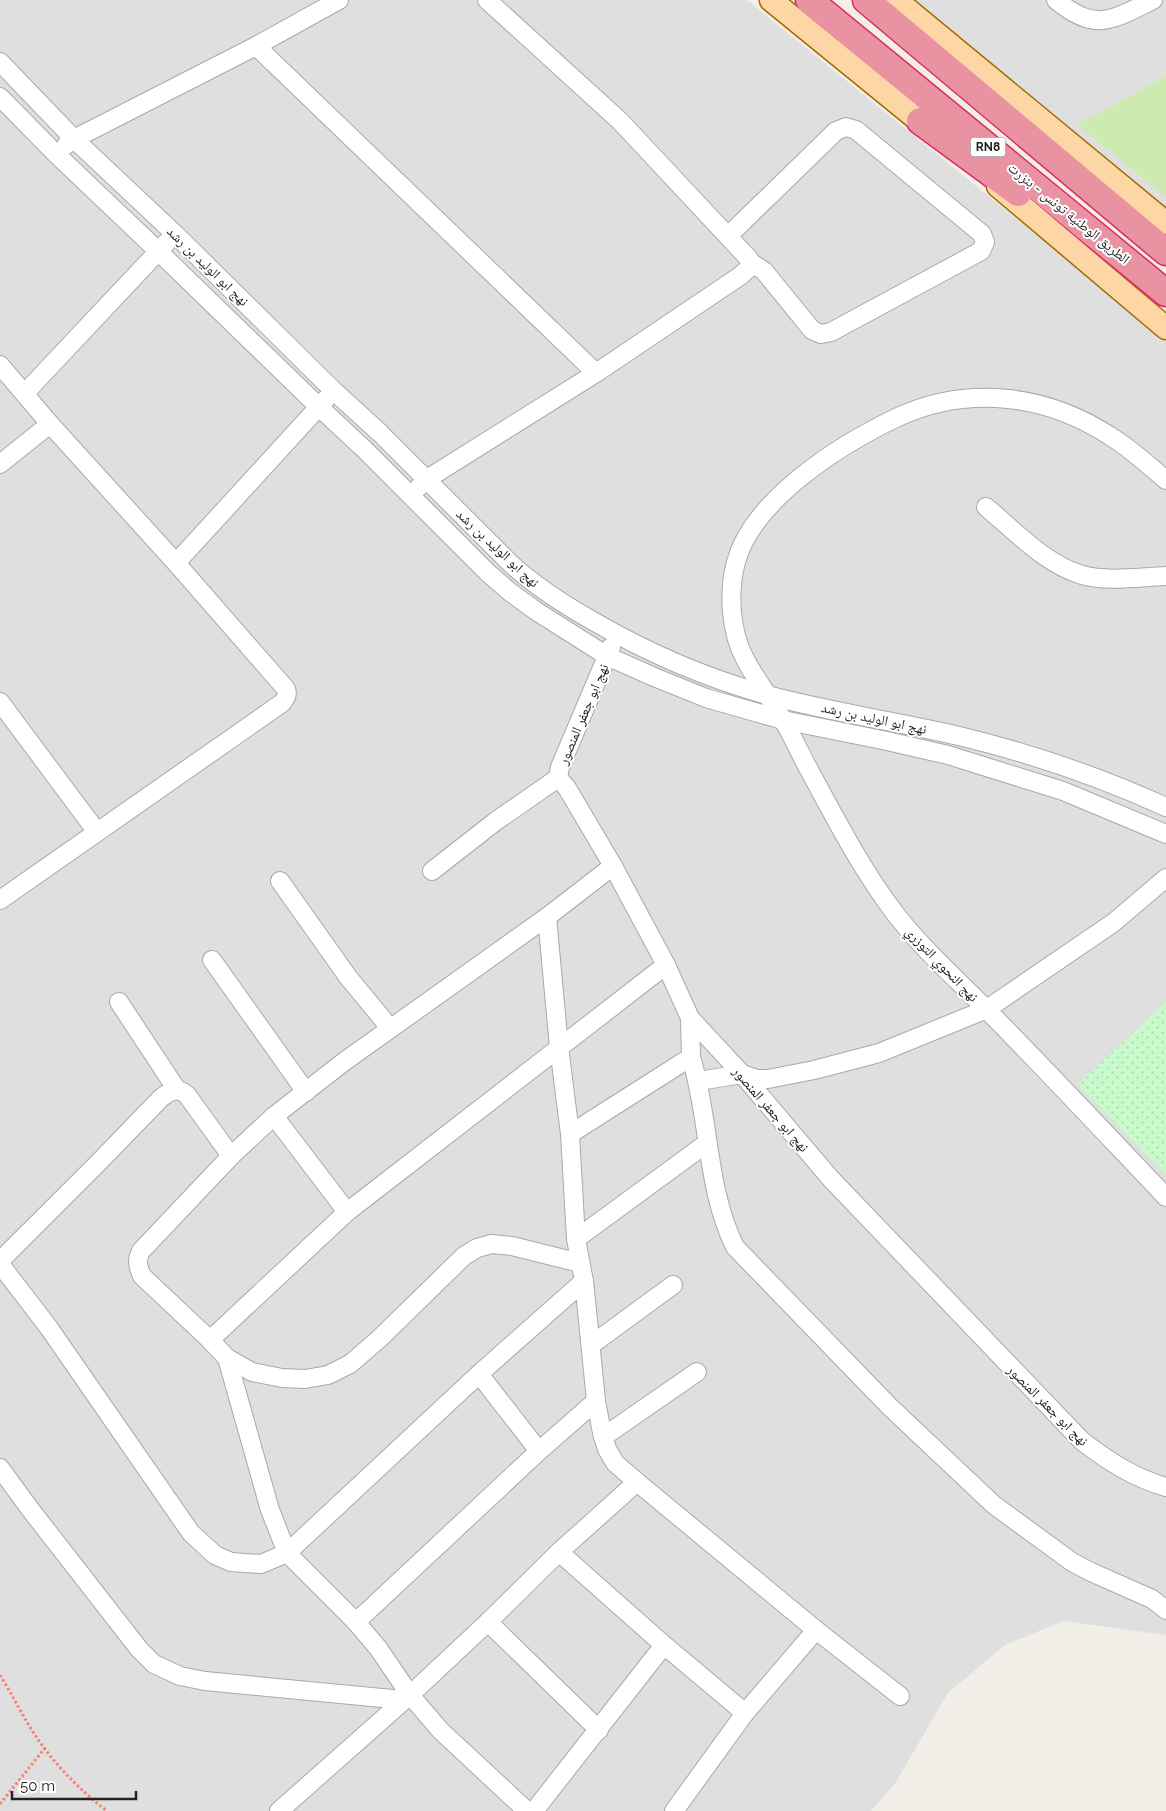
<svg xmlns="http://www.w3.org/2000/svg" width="1166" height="1811" viewBox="0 0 1166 1811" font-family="Raleway,'Noto Naskh Arabic',sans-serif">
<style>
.residential{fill:#e0dfdf}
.grass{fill:#cdebb0}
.park{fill:url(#park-dots)}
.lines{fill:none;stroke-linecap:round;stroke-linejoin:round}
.minor-casing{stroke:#a9a9a9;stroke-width:20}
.major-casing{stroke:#a06b00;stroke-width:25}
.highway-casing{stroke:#dc2a67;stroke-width:29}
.path{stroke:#fa8072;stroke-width:3;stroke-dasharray:2.5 2.5;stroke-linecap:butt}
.minor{stroke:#fff;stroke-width:18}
.major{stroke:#fcd6a4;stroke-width:22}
.highway{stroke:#e892a2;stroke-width:26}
.labels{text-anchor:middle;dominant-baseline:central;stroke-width:4;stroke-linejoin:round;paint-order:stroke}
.shield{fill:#fff;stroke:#646464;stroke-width:1}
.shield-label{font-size:12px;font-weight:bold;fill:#222}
.street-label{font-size:14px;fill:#222;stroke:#fff}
</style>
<defs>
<pattern id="park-dots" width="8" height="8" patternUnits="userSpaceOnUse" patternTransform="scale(1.25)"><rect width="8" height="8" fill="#c8facc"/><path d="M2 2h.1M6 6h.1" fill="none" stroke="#acd6af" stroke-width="1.8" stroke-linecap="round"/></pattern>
</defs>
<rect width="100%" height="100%" fill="#f2efe9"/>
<g class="residential">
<path d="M0 0H747L1166 340V1635L1063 1621 1005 1645 948 1693 896 1782 871 1811H0Z"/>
<path d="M886 0H1166V231Z"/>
</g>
<path class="grass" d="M1166 76V197L1077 125Z"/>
<path class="park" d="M1166 1002V1174H1165L1078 1084Z"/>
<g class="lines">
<defs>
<g id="minor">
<path d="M1056 0C1095 33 1112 20 1153 0"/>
<path d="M256 46 596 373"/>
<path d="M0 62 74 139 175 234 334 391 380 433 510 563C536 587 563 604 593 621 648 653 706 678 767 695 830 712 895 721 959 736 1030 753 1100 777 1166 807"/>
<path d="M0 97 55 153 158 251 319 407 364 449 488 573 510 592 536 611 607 656 654 677 706 698 783 720 887 741 948 755 1063 791 1166 834"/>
<path d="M66 145 74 139 256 46 339 0"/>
<path d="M728 236 836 131 846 127 856 130 982 234 985 242 981 251 831 332 821 334 812 330 764 271 750 262"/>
<path d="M0 365 50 424 176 563 286 689C288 695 286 698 282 703L0 900"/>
<path d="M25 393 167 242"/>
<path d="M0 464 50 424"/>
<path d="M1166 480C1148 465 1130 448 1110 436 1045 394 968 385 898 417 841 444 753 499 736 562 728 592 730 631 745 659 756 680 771 699 783 720 792 735 799 751 807 766 834 816 860 867 894 912 922 949 957 979 989 1012 1049 1073 1107 1135 1166 1197"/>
<path d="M419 487 427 479 596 373 740 276 750 267 749 259 620 121 487 0"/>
<path d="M986 507C1015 531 1045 564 1082 575 1108 582 1139 577 1166 576"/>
<path d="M176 563 326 399"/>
<path d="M611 647 560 767 558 778 567 788 613 866 666 965 690 1018 742 1074 831 1179 1082 1441C1108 1461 1134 1478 1166 1487"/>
<path d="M0 702 97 832"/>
<path d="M432 871 496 821 558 778"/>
<path d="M280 881 348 977 390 1028"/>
<path d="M547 917 559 1047 570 1134 576 1239 584 1281 596 1401 602 1433 607 1449 615 1463 637 1482 816 1630 745 1713 674 1811"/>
<path d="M212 960 306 1092"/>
<path d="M119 1002 177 1090"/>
<path d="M691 1057C710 1119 706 1188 735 1247L890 1407 994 1505 1072 1562 1091 1572 1152 1599 1166 1610"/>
<path d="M699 1081 742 1074 757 1079H768L814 1070 879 1053 987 1009 1113 923 1166 878"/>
<path d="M274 1116 347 1212"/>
<path d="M570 1134 691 1057 690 1018"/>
<path d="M576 1239 707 1143"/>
<path d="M0 1261 100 1161 161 1098C170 1091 177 1087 187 1095L231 1156"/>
<path d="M580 1263 512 1246 492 1244 477 1248 464 1256 379 1339 350 1364 328 1375 305 1379 282 1378 252 1372 227 1358 210 1340 142 1276C138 1267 136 1260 141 1251L231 1156 274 1116 345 1061 547 917 613 866"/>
<path d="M0 1264 49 1328 191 1533 215 1555 231 1562 261 1564 287 1553 479 1374 584 1281"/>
<path d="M210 1340 347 1212 666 965"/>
<path d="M591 1345 673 1285"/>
<path d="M227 1358 270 1510 287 1553 356 1622 378 1648 410 1695 441 1731 527 1811"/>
<path d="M479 1374 539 1451"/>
<path d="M603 1437 697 1372"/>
<path d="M0 1468 30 1509 139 1649 154 1664 180 1676 205 1681 403 1700"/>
<path d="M356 1622 539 1451 596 1401"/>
<path d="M488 1622 599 1730"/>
<path d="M816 1630 900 1696"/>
<path d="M664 1645 745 1713"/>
<path d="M279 1811 410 1695 488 1622 559 1552 637 1482"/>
<path d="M534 1811 664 1645 559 1552"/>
</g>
<g id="major">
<path d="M771 0 933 132"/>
<path d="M896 0 1166 223"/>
<path d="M998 186 1166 328"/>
</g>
<g id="highway">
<path d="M809 0 1166 293"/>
<path d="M866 0 1166 252"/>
<path d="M920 121 1018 193"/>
</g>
</defs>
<use href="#minor" class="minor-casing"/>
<use href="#major" class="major-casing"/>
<use href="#highway" class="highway-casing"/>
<g class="path">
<path d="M0 1675C10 1691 18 1707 27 1722 47 1757 76 1787 107 1811"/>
<path d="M0 1804 45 1748"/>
</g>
<use href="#minor" class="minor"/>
<use href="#major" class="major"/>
<use href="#highway" class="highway"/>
</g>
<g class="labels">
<rect class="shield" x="970.5" y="137.5" width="35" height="19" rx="4"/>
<g class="shield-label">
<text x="988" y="147">RN8</text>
</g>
<g class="street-label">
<text transform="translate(1069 213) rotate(39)">الطريق الوطنية تونس - بنزرت</text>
<text transform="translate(208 266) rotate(44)">نهج ابو الوليد بن رشد</text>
<text transform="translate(498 548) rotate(43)">نهج ابو الوليد بن رشد</text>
<text transform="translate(583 714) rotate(-67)">نهج ابو جعفر المنصور</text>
<text transform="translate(874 718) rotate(12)">نهج ابو الوليد بن رشد</text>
<text transform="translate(942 964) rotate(46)">نهج النحوي التوزري</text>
<text transform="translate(771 1109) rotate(49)">نهج ابو جعفر المنصور</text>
<text transform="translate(1048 1405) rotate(45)">نهج ابو جعفر المنصور</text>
</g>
</g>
<path d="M12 1791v8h124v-8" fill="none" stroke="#222222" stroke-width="2.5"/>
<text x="20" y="1791" font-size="15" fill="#222222" stroke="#ffffff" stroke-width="4" paint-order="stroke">50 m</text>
</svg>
